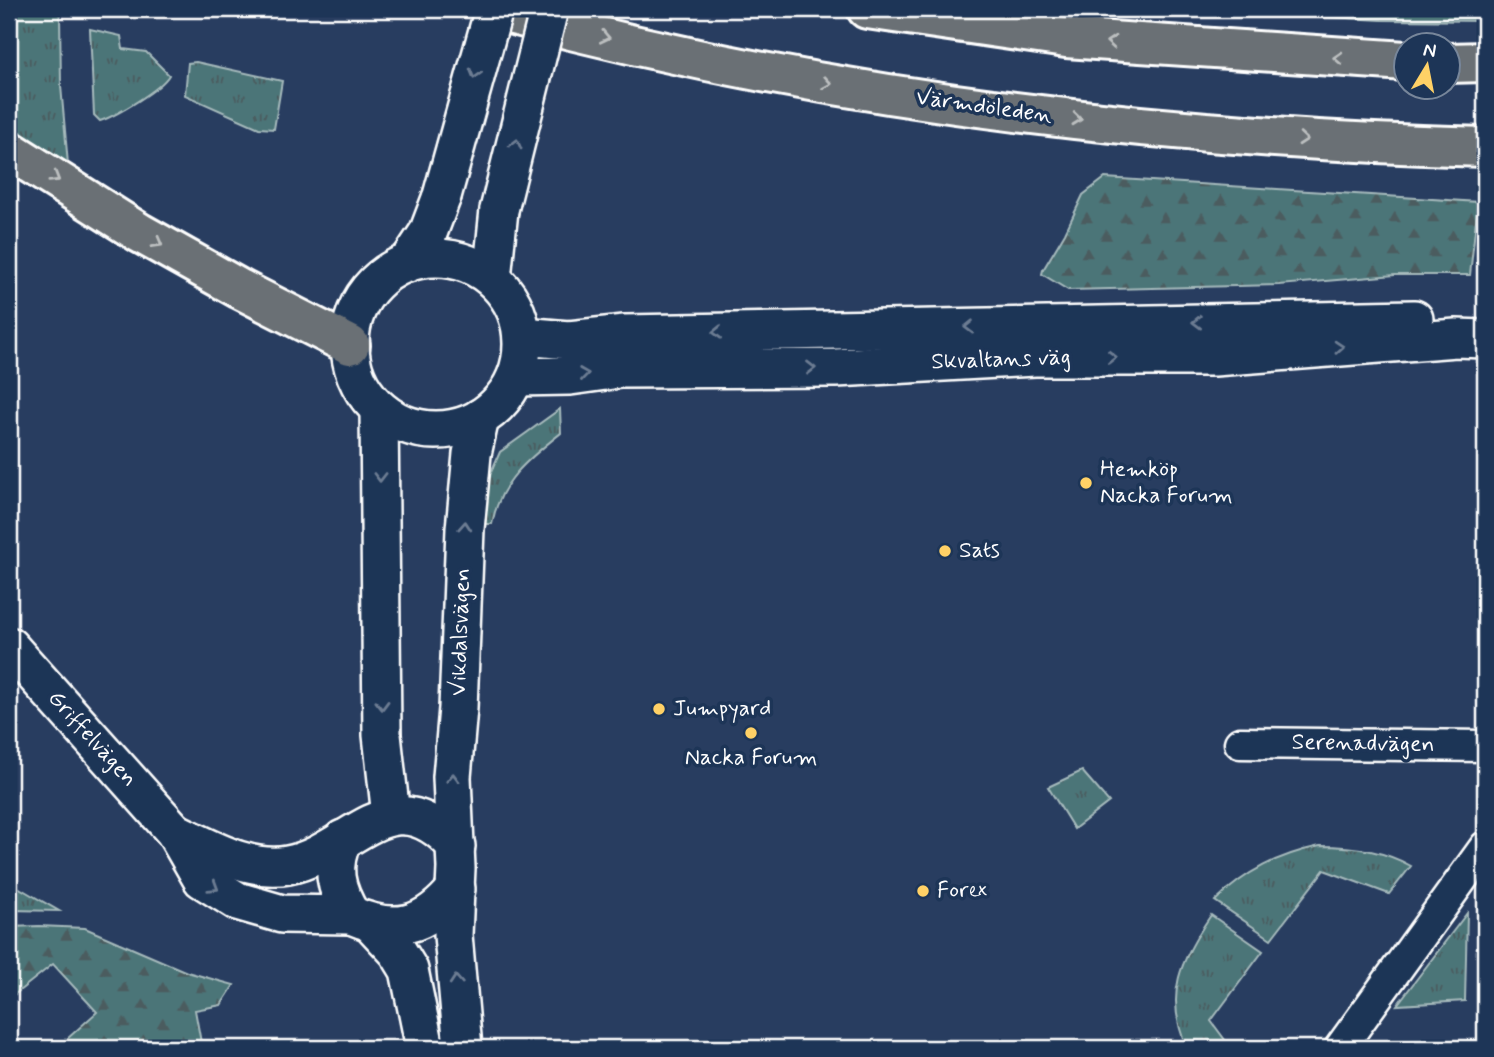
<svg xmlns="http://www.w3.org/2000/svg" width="1494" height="1057" viewBox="0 0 1494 1057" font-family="Mynerve,sans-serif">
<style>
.grass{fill:url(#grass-tufts);stroke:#a6babc;stroke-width:2}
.forest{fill:url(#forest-firs);stroke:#a6babc;stroke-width:2}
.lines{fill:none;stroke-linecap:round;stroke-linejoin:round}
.minor-casing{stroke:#fff;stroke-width:35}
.tertiary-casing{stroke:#fff;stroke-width:42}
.motorway-casing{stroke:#fff;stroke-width:44}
.minor{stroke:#1d3557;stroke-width:30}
.tertiary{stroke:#1d3557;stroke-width:37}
.motorway{stroke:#6a7074;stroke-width:38}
.tertiary-bridge-casing{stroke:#fff;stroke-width:42;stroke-linecap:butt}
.tertiary-bridge{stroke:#1d3557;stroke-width:37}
.oneway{stroke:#bcbfc0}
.oneway2{stroke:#6c7c92}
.poi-dot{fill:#ffd166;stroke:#1d3557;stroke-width:2.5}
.labels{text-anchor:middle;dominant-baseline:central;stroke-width:7;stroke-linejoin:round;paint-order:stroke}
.street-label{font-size:23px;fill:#fff;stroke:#1d3557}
.poi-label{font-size:23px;fill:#fff;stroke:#1d3557;text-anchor:start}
</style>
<defs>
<pattern id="grass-tufts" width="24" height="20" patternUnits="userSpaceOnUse" patternTransform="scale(1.75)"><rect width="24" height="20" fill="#4c7478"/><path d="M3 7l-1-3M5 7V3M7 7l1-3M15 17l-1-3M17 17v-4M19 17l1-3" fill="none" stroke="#4c5c5e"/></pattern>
<pattern id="forest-firs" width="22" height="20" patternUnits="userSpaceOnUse" patternTransform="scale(1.75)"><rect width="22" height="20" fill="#4c7478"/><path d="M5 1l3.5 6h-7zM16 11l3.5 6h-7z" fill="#4c5c5e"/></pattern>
</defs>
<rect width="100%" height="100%" fill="#283d60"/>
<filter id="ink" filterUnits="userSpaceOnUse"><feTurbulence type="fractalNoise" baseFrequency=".0143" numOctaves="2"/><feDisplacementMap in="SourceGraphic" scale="14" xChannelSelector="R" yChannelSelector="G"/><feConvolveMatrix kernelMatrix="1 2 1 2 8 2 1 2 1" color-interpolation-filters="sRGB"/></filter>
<g filter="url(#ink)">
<g class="grass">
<path d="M9 9H49L60 15 61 86 68 164 9 128Z"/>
<path d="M1187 9H1485V21L1382 20Z"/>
<path d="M90 29 121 36 123 49 146 52 169 75C161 89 116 116 100 121L94 115Z"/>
<path d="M196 62 282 81 274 129 259 128 185 95 188 63Z"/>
<path d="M560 409 561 433C528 459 500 481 492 524H476L484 488 500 452Z"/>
<path d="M1082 771 1109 802 1074 829 1048 787Z"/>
<path d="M1320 846C1352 846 1383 850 1411 866L1389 894 1324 870 1271 939 1215 901C1246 871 1278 855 1320 846Z"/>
<path d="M9 882 59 911 9 910Z"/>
<path d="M1467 913 1465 1001 1397 1005Z"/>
<path d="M1211 915 1263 951 1211 1021 1231 1048H1187C1163 995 1181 959 1211 915Z"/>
</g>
<g class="forest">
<path d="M1105 178 1478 202 1470 275H1395L1279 285 1068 290 1042 274 1043 270 1065 233 1083 195Z"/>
<path d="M39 926 85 928 187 972 234 985 221 1005 195 1010 202 1048H57L97 1012 53 964 9 999V927Z"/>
</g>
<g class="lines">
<defs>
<g id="minor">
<path d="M1240 743 1485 746"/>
<path d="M1340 1048 1485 847"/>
</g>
<g id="tertiary">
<circle cx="436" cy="344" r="86"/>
<path d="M408 263 428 233 442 196"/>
<path d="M492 278 499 210"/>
<path d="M522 336 569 340 625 334 1414 319"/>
<path d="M516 377 570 376 620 369 836 368 1035 357H1214L1456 338 1485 339"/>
<path d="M379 409 382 735 391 816"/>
<path d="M9 646 175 832 202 879 237 901 282 914 351 915"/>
<path d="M175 832C209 848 249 872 288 865 352 853 391 773 456 846"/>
<path d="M343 839C330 867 335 888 351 915 395 934 425 927 456 889"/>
<path d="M371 923 398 952 409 970 425 1048"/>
<path d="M463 1048 453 935 456 868 452 777 458 708 465 529 472 454 480 418"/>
</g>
<g id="motorway">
<path d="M491 9C814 98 1151 138 1485 147"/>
<path d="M867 9 1066 38 1406 61"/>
<path d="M1448 63 1485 62"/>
<path d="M9 150 140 233 240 289 350 345"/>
</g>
</defs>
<use href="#minor" class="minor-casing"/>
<use href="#tertiary" class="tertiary-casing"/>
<use href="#motorway" class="motorway-casing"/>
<use href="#minor" class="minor"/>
<use href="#tertiary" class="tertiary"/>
<use href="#motorway" class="motorway"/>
<defs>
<g id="tertiary-bridge">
<path d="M442 196 494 9"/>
<path d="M499 210 549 9"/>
</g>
</defs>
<use href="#tertiary-bridge" class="tertiary-bridge-casing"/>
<use href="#tertiary-bridge" class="tertiary-bridge"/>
</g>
<defs><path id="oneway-chevron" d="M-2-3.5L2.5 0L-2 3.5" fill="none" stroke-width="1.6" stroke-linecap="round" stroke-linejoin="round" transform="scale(1.75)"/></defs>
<g class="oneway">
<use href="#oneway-chevron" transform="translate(605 37) rotate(12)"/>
<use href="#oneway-chevron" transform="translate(1111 42) rotate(-175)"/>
<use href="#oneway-chevron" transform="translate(1338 58) rotate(-177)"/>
<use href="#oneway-chevron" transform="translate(827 83) rotate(10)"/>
<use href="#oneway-chevron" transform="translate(1077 119) rotate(6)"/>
<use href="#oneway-chevron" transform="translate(1303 139) rotate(5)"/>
<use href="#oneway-chevron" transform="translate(55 178) rotate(31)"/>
<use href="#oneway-chevron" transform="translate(158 243) rotate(29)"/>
</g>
<g class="oneway2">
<use href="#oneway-chevron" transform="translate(475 74) rotate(106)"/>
<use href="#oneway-chevron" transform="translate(516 144) rotate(-76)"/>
<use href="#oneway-chevron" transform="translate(1197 322) rotate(179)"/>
<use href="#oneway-chevron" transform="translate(969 327) rotate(179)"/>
<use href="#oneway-chevron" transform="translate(717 332) rotate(179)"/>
<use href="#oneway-chevron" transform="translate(1339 347) rotate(-4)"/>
<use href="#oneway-chevron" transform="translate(1112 357)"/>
<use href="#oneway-chevron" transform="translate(811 368)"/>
<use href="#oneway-chevron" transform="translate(584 374) rotate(-8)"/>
<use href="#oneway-chevron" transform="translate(380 477) rotate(90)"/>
<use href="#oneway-chevron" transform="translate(465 526) rotate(-86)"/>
<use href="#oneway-chevron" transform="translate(382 705) rotate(89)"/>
<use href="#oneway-chevron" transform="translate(453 778) rotate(-89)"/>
<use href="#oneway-chevron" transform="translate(214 887) rotate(32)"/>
<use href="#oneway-chevron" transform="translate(456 980) rotate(-94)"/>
</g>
</g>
<g class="poi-dot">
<circle cx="1086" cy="483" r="7"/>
<circle cx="945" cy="551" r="7"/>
<circle cx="659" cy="709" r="7"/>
<circle cx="751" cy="733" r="7"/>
<circle cx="923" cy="891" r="7"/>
</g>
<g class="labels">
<g class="street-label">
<text transform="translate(984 107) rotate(8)">Värmdöleden</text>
<text transform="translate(1001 360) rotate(-2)">Skvaltans väg</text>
<text transform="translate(461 632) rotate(-88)">Vikdalsvägen</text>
<text transform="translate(92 739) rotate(48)">Griffelvägen</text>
<text transform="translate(1363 744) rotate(1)">Serenadvägen</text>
</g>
<g class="poi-label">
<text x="1100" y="470">Hemköp<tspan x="1100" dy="26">Nacka Forum</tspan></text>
<text x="959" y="551">Sats</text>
<text x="673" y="709">Jumpyard</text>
<text x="751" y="758" text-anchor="middle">Nacka Forum</text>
<text x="937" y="891">Forex</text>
</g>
</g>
<rect width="1494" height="1057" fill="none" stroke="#1d3557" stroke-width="35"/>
<rect x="18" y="18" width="1459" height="1022" fill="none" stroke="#fff" stroke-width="2.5" filter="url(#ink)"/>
<g transform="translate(1427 66) rotate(10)"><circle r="33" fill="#1d3557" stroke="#77869a" stroke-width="2"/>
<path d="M0-5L12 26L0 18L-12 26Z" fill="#ffd166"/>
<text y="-10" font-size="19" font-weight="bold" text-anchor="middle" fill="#ffffff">N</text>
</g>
</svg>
